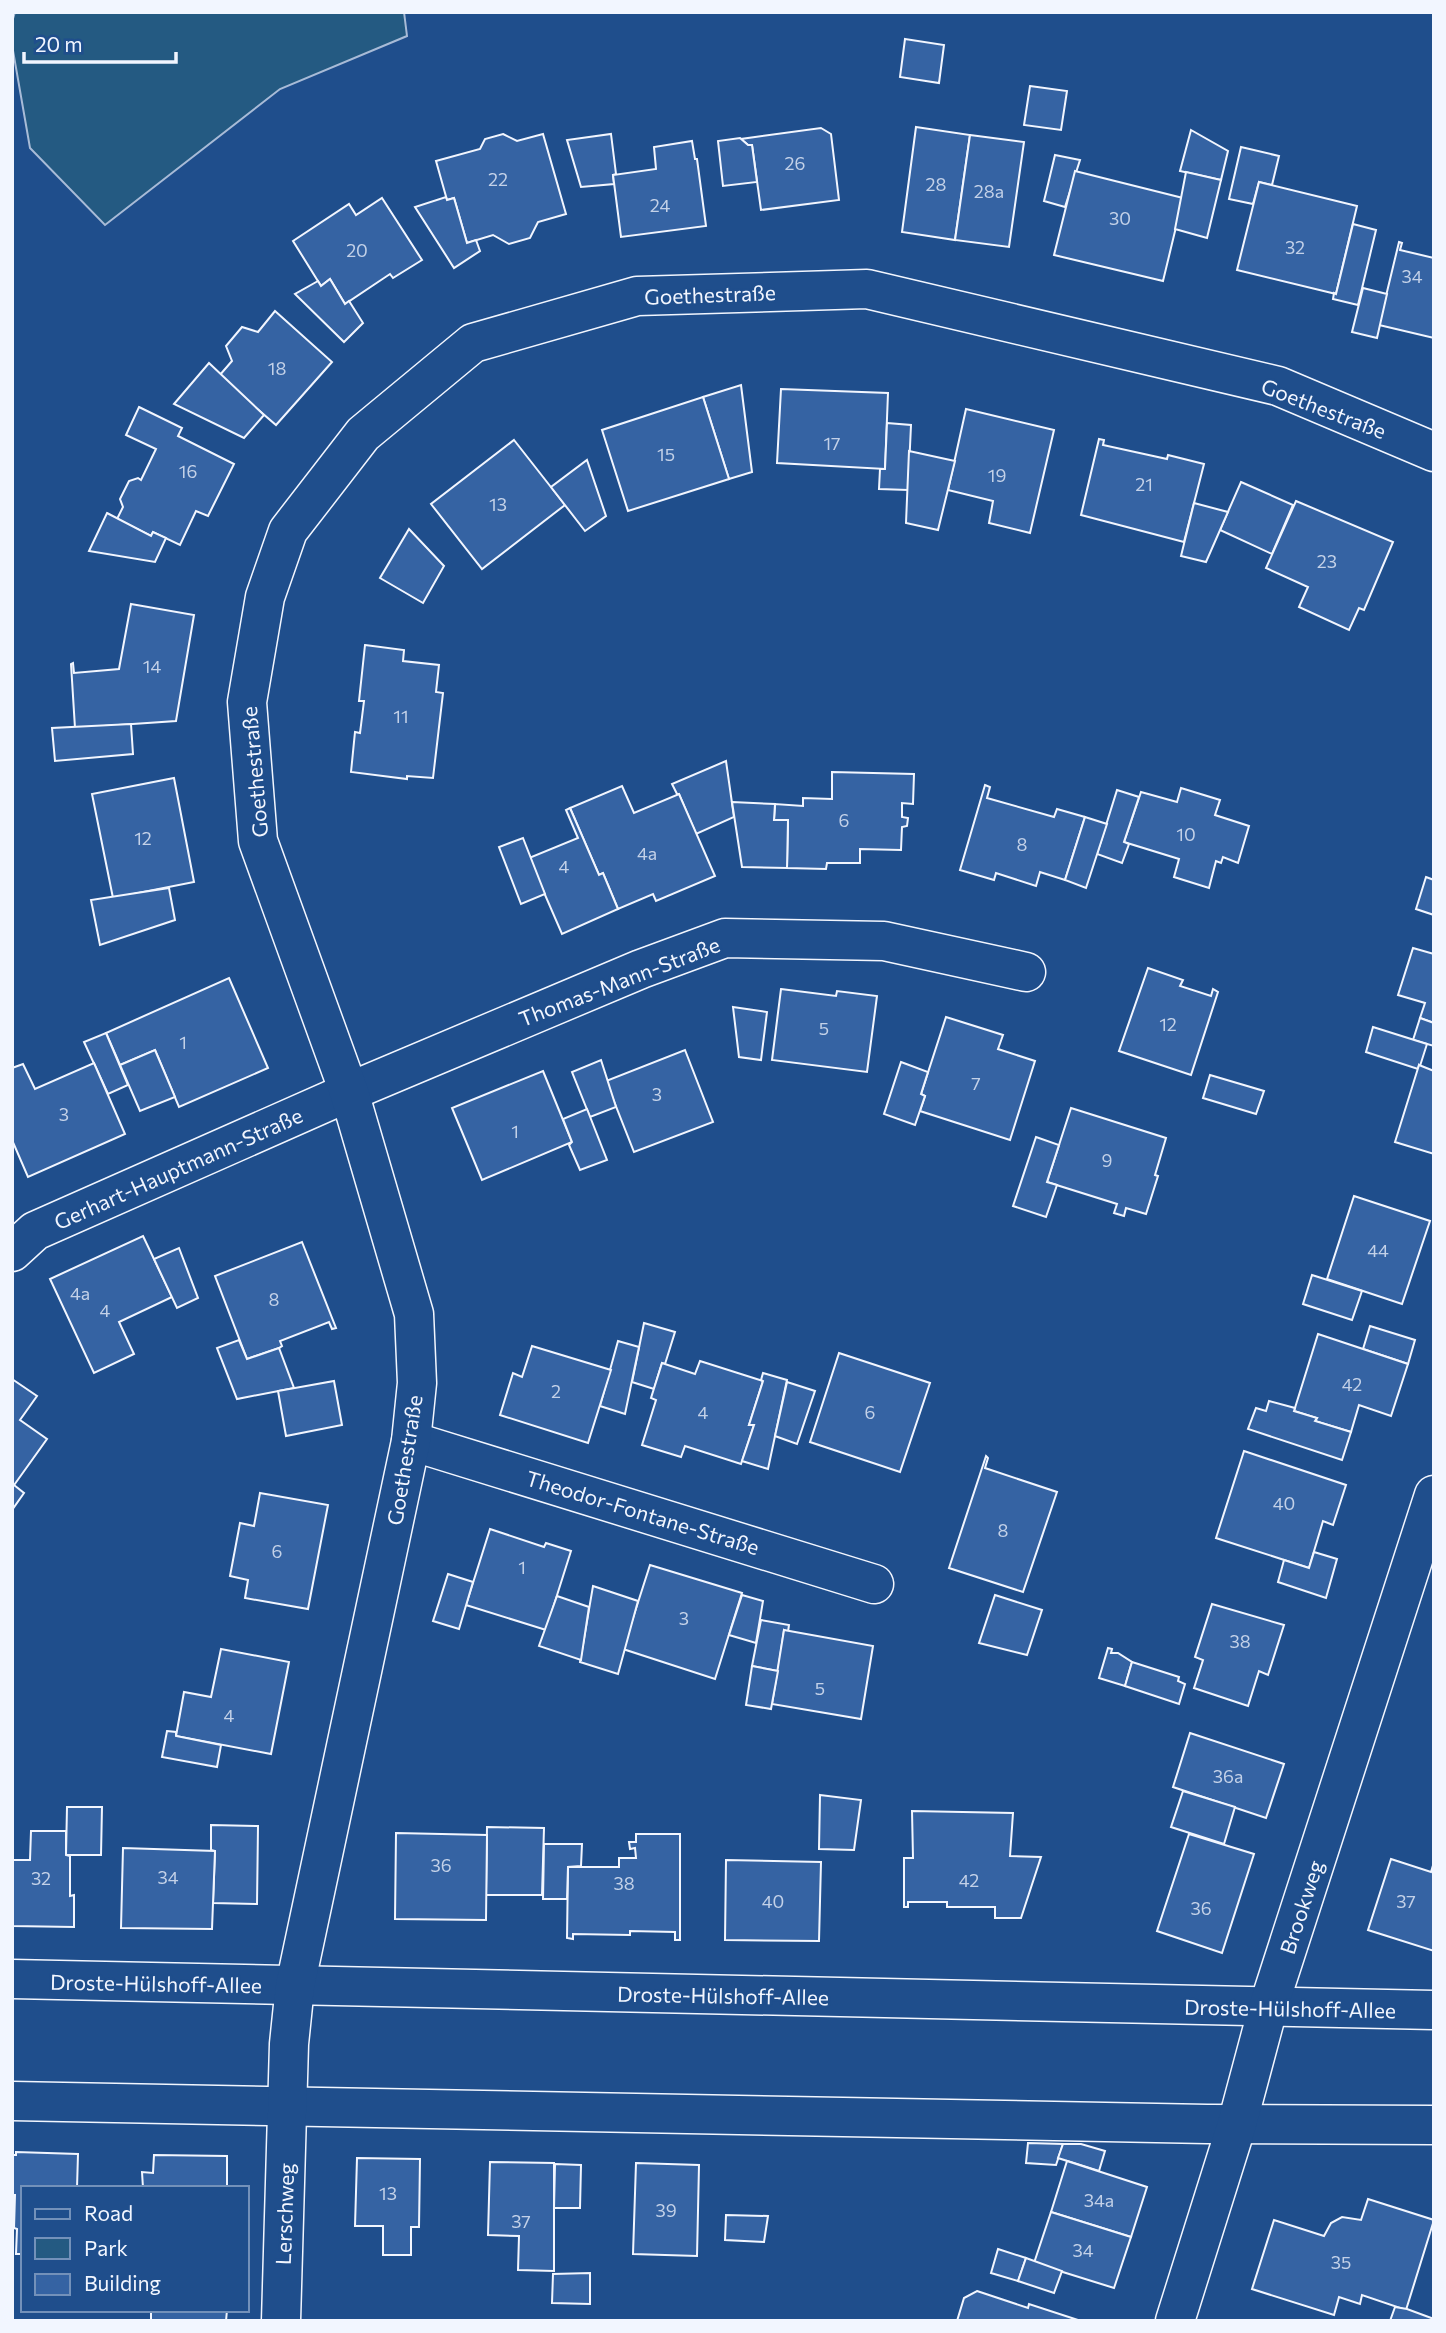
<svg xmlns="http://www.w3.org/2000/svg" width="1446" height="2333" viewBox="0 0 1446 2333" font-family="Commissioner,sans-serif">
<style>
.green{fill:#245a82;stroke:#a8bbd7;stroke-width:2}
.building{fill:#3563a3;stroke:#f2f6ff;stroke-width:2}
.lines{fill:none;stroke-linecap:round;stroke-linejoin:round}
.minor-casing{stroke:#f2f6ff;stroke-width:41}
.minor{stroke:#1f4e8c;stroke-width:38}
.labels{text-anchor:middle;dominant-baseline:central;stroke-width:5;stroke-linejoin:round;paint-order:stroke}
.number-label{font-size:18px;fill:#c3d1e8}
.street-label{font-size:21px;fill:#f2f6ff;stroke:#1f4e8c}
</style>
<rect width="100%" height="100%" fill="#1f4e8c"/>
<path class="green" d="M15 12H404L407 36 280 89 105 225 30 148 12 45V22Z"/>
<g class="building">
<path d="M905 39 944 45 939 83 900 77Z"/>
<path d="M1030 86 1067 91 1061 130 1024 125Z"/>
<path d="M916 127 970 135 955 240 902 232Z"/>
<path d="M821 128 831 134 839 200 761 210 752 145H748L741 139Z"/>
<path d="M1191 130 1228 151 1221 180 1180 171Z"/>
<path d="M503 134 517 141 543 134 566 214 538 222 530 238 509 244 493 235 467 243 454 198 447 200 436 161 480 149 485 139Z"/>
<path d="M611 134 616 174 613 175 614 184 581 187 567 140Z"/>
<path d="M970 135 1024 142 1009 247 955 240Z"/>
<path d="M740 138 748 145H752L757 182 723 186 718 141Z"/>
<path d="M692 141 695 159H697L706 226 621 237 613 175 656 169 654 147Z"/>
<path d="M1241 147 1279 156 1272 185 1259 182 1253 204 1229 199Z"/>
<path d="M1055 155 1080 160 1065 207 1044 201Z"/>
<path d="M1075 171 1183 198 1163 281 1054 255Z"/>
<path d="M1186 172 1221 180 1207 238 1175 229Z"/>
<path d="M1259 182 1357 206 1336 294 1237 270Z"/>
<path d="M446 197 447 200 454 198 467 243 476 240 480 251 454 268 415 207Z"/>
<path d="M382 198 422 260 393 278 390 274 345 304 330 279 321 286 293 241 349 204 356 215Z"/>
<path d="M1353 224 1376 230 1358 305 1333 299 1334 293 1336 294Z"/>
<path d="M1399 242 1402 243 1400 250 1434 258V338L1379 325Z"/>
<path d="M330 279 345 304 349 301 363 323 344 342 295 294 318 281 321 286Z"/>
<path d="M1363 288 1387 294 1377 338 1352 332Z"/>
<path d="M275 311 332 362 276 425 219 376 232 361 226 346 242 327 258 332Z"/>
<path d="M209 363 264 415 244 438 174 404Z"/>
<path d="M741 385 752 472 729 479 703 397Z"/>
<path d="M781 389 888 393 885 469 777 463Z"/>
<path d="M703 397 729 479 628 511 602 430Z"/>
<path d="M139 407 182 428 178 436 234 464 208 516 196 511 180 545 153 532 151 536 117 519 123 507 120 499 129 481 138 478 141 480 156 449 126 435Z"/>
<path d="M966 409 1054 430 1030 533 989 523 993 501 948 490Z"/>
<path d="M887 423 911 425 908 490 879 489 880 469H885Z"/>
<path d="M1099 439 1104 440 1103 445 1167 459 1168 455 1204 464 1184 542 1081 515Z"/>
<path d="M514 440 565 505 482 569 431 504Z"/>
<path d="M909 451 955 461 938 530 906 523Z"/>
<path d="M587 460 606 516 585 531 551 487Z"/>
<path d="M1241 482 1293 505 1272 554 1220 530Z"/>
<path d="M1296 501 1393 542 1364 610 1359 608 1349 630 1299 607 1308 587 1266 568Z"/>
<path d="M1194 503 1228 512 1206 562 1181 556Z"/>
<path d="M107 513 151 536 153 532 166 538 155 562 89 551Z"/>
<path d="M409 529 444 566 423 603 380 578Z"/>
<path d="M131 604 194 615 176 721 75 728 71 664 73 663 74 673 119 669Z"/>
<path d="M365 645 404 650 403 661 439 665 436 692 443 693 433 778 407 776V779L351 772 355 732 360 733 364 701H359Z"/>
<path d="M131 724 133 754 55 761 52 728Z"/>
<path d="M726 761 734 817 696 834 679 794H677L672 784Z"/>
<path d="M832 772 914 774 913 804 902 803V817L908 818 907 826 902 827 901 850 860 849V863H827L826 869 787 868 788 820H774L775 804 803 806V798L832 799Z"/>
<path d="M174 778 194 882 113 898 92 794Z"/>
<path d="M985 785 990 787 987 798 1054 817 1057 809 1085 817 1065 880 1040 872 1036 886 996 873 994 880 960 870Z"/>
<path d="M622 786 634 813 679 794 715 876 656 901 653 894 618 909 603 873 599 875 570 808Z"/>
<path d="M1181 788 1220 800 1215 815 1249 826 1238 863 1223 857 1221 863 1216 861 1209 888 1174 877 1179 859 1124 842 1141 792 1177 802Z"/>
<path d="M1117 790 1139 797 1124 842 1129 844 1122 863 1097 854Z"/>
<path d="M732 802 775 804 774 820H788L787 868 742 867Z"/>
<path d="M570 808 599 875 603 873 618 909 562 934 529 858 578 838 566 810Z"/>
<path d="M1085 817 1107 824 1086 888 1065 880Z"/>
<path d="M523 838 545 894 521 904 499 847Z"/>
<path d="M1426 877 1434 880V915L1416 909Z"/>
<path d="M169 888 175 920 100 945 91 900Z"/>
<path d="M1413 948 1434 954V1023L1420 1018 1425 1003 1398 995Z"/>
<path d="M1148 968 1183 980 1180 986 1211 996 1213 989 1218 992 1191 1075 1119 1051Z"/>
<path d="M229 978 268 1068 179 1107 155 1050 120 1065 106 1033Z"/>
<path d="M781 989 836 996 837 991 877 996 867 1072 772 1060Z"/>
<path d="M733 1007 767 1012 761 1060 739 1057Z"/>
<path d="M946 1017 1003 1035 998 1049 1035 1061 1010 1140 920 1111 925 1096 921 1094Z"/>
<path d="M1420 1018 1434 1023V1046L1413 1040Z"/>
<path d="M1373 1027 1427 1044 1420 1066 1419 1065 1418 1069 1366 1052Z"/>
<path d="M106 1033 128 1085 108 1094 84 1042Z"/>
<path d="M155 1050 175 1097 140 1111 120 1065Z"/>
<path d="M685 1050 713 1122 634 1152 606 1081Z"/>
<path d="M601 1060 616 1107 590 1117 572 1072Z"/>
<path d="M901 1062 928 1072 921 1094 925 1096 915 1125 884 1114Z"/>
<path d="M94 1063 125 1134 28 1177 12 1140V1068L23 1064 35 1089Z"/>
<path d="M1419 1065 1434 1071V1154L1395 1142Z"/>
<path d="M543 1071 572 1142 482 1180 452 1108Z"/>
<path d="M1210 1075 1264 1091 1256 1114 1203 1098Z"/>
<path d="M1071 1108 1166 1138 1155 1175 1158 1176 1146 1214 1126 1208 1124 1216 1114 1213 1117 1204 1047 1182Z"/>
<path d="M587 1109 607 1160 580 1170 569 1145 572 1142 563 1119Z"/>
<path d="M1036 1137 1059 1145 1047 1182 1057 1185 1046 1217 1013 1206Z"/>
<path d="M1354 1196 1430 1221 1402 1304 1327 1279Z"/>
<path d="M143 1236 172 1297 119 1322 134 1354 94 1373 50 1279Z"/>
<path d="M302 1242 336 1328 332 1329 329 1322 280 1341 282 1346 279 1348 247 1359 215 1276Z"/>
<path d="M179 1248 198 1298 177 1308 154 1259Z"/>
<path d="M1312 1275 1362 1291 1352 1320 1303 1304Z"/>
<path d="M644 1323 675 1332 665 1364 662 1363 654 1389 632 1382Z"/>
<path d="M1370 1326 1415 1340 1408 1364 1363 1349Z"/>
<path d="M1318 1334 1408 1364 1391 1416 1359 1405 1351 1432 1315 1421 1317 1418 1294 1411Z"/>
<path d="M239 1340 247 1359 279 1348 294 1388 237 1399 217 1348Z"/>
<path d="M618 1341 639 1347 625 1414 600 1406Z"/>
<path d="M532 1346 611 1370 588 1443 500 1415 513 1373 522 1377Z"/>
<path d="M839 1353 930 1383 900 1472 810 1442Z"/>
<path d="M700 1361 763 1381 749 1425H754L741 1464 685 1446 681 1457 642 1445 656 1400 651 1398 662 1363 695 1374Z"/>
<path d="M763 1373 787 1380 768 1469 742 1461 754 1425H749L763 1381 761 1380Z"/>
<path d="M12 1379 37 1396 20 1420 47 1439 12 1488Z"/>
<path d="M334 1381 342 1425 286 1436 278 1391Z"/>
<path d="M787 1382 815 1391 797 1444 775 1436Z"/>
<path d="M1269 1401 1295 1408 1294 1411 1317 1418 1315 1421 1351 1432 1342 1460 1248 1429 1256 1408 1266 1411Z"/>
<path d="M1244 1451 1346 1485 1333 1525 1323 1521 1309 1568 1216 1538Z"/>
<path d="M986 1456 988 1458 985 1468 1057 1492 1023 1592 949 1568Z"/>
<path d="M14 1485 24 1493 12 1510V1488Z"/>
<path d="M260 1493 328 1505 308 1609 245 1598 248 1580 230 1576 240 1523 254 1526Z"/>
<path d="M490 1529 544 1547 546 1543 571 1551 546 1630 466 1605Z"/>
<path d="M1314 1552 1337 1559 1326 1598 1278 1582 1284 1560 1309 1568Z"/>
<path d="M650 1565 742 1593 715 1679 623 1649Z"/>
<path d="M448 1574 473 1582 459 1629 433 1621Z"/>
<path d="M593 1586 638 1601 618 1674 580 1662Z"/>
<path d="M742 1595 763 1601 756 1643 729 1635Z"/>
<path d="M995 1595 1042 1610 1027 1655 979 1643Z"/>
<path d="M557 1596 589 1607 581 1660 539 1646Z"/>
<path d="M1212 1604 1284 1625 1268 1675 1259 1671 1248 1706 1194 1688 1203 1660 1195 1657Z"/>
<path d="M761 1620 789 1625 788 1632 784 1630 778 1671 752 1666Z"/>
<path d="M784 1630 873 1646 861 1719 772 1704Z"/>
<path d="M1108 1648 1112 1649 1111 1653H1118L1132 1662 1125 1686 1099 1678Z"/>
<path d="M221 1649 289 1662 271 1754 176 1736 184 1692 211 1697Z"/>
<path d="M1132 1662 1179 1677 1178 1681 1185 1684 1179 1704 1125 1686Z"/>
<path d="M752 1666 778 1671 771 1709 746 1705Z"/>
<path d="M167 1731 176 1732V1736L221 1745 217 1767 162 1757Z"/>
<path d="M1190 1733 1284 1764 1266 1818 1173 1787Z"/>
<path d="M1183 1791 1235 1807 1224 1844 1171 1827Z"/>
<path d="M820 1795 861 1800 854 1850 819 1849Z"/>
<path d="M67 1807H102L101 1855H66Z"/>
<path d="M912 1811 1013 1813 1010 1856 1041 1857 1021 1918H995V1907H947V1902H908V1907H904V1858H913Z"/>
<path d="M211 1825 258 1826 257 1904 213 1903 215 1851 211 1850Z"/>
<path d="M487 1827 544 1828 542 1895H486Z"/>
<path d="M31 1831H66V1855L70 1856V1896L74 1895V1927L12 1926V1860H30Z"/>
<path d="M396 1833 487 1835 486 1920 395 1919Z"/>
<path d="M636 1834H680V1940H675V1932L630 1931V1935L573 1934V1939L567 1938 568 1867H619V1858H636L635 1848 630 1849 629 1842H636Z"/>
<path d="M1189 1834 1254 1854 1222 1953 1157 1931Z"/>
<path d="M544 1844H582L581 1866 568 1867 567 1899H543Z"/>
<path d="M123 1848 215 1851 212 1929 121 1928Z"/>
<path d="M1391 1859 1431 1872 1434 1862V1951L1368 1930Z"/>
<path d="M726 1860 821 1862 819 1941 725 1940Z"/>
<path d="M1028 2143 1063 2144 1056 2165 1026 2163Z"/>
<path d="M1063 2144H1081L1105 2151 1099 2171 1058 2158Z"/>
<path d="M16 2152 78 2154 77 2188H23V2254H16L17 2229 14 2228 15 2195H12V2155H16Z"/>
<path d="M154 2155 227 2156V2188H143L142 2172 153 2173Z"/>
<path d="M357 2158 420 2159 419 2227H411V2255H383V2226H355Z"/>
<path d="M1067 2161 1147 2187 1131 2237 1051 2212Z"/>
<path d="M490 2162 554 2163V2271L518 2270 519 2236 488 2235Z"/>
<path d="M636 2163 699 2165 697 2256 633 2254Z"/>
<path d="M555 2164 581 2165 580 2208H554Z"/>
<path d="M1368 2199 1434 2220 1406 2310 1362 2295 1360 2304 1339 2297 1334 2315 1252 2289 1274 2220 1324 2236 1331 2223 1342 2217 1361 2220Z"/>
<path d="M1051 2212 1131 2237 1114 2288 1034 2263Z"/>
<path d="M726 2215 768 2216 764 2242 725 2240Z"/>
<path d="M998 2249 1026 2258 1018 2281 991 2273Z"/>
<path d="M1026 2258 1062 2271 1054 2293 1018 2281Z"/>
<path d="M590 2273V2304L552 2303 553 2274Z"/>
<path d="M977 2291 1028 2308 1029 2304 1081 2321H957L964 2298Z"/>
<path d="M1395 2307 1407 2309 1434 2319V2321H1390Z"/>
<path d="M151 2310H227L226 2321H151Z"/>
</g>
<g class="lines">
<defs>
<g id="minor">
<path d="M12 1252 35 1231 349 1092 641 969 725 938 884 941 1026 972"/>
<path d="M411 1441 874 1584"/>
<path d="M12 1979 1434 2010"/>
<path d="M12 2101 1207 2124 1434 2125"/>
<path d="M281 2321 289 2044 295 1986 411 1441 417 1383 414 1314 349 1092 258 841 247 702 265 597 288 531 363 434 473 343 637 296 867 289 1278 386 1434 452"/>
<path d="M1175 2321 1237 2124 1268 2008 1434 1495"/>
</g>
</defs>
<use href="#minor" class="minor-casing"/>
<use href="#minor" class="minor"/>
</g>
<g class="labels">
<g class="number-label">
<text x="795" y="163">26</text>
<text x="498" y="179">22</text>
<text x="936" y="184">28</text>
<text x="989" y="191">28a</text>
<text x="660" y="205">24</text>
<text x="1120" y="218">30</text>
<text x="1295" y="247">32</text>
<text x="357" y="250">20</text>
<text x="1412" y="276">34</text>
<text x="277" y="368">18</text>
<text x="832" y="443">17</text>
<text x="666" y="454">15</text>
<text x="188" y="471">16</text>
<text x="997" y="475">19</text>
<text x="1144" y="484">21</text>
<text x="498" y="504">13</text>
<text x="1327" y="561">23</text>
<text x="152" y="666">14</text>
<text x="401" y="716">11</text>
<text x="844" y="820">6</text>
<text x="1186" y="834">10</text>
<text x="143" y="838">12</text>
<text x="1022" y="844">8</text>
<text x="647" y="853">4a</text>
<text x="564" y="866">4</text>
<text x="1168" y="1024">12</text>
<text x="824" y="1028">5</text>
<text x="183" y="1042">1</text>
<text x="976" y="1083">7</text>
<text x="657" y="1094">3</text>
<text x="64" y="1114">3</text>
<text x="515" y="1131">1</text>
<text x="1107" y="1160">9</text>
<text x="1378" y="1250">44</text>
<text x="80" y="1293">4a</text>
<text x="274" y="1299">8</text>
<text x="105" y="1310">4</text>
<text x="1352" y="1384">42</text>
<text x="556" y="1391">2</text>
<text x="703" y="1412">4</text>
<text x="870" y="1412">6</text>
<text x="1284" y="1503">40</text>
<text x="1003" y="1530">8</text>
<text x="277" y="1551">6</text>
<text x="522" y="1567">1</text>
<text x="684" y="1618">3</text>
<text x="1240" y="1641">38</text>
<text x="820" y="1688">5</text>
<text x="229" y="1715">4</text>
<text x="1228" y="1776">36a</text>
<text x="441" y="1865">36</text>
<text x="168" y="1877">34</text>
<text x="41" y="1878">32</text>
<text x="969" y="1880">42</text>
<text x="624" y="1883">38</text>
<text x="773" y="1901">40</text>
<text x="1406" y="1901">37</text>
<text x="1201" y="1908">36</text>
<text x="388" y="2193">13</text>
<text x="1099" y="2200">34a</text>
<text x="666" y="2210">39</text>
<text x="521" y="2221">37</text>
<text x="1083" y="2250">34</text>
<text x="1341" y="2262">35</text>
</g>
<g class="street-label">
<text transform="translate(710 294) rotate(-2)">Goethestraße</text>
<text transform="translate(1324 408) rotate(21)">Goethestraße</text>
<text transform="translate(254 772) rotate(-95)">Goethestraße</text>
<text transform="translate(619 981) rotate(-21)">Thomas-Mann-Straße</text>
<text transform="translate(178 1168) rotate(-24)">Gerhart-Hauptmann-Straße</text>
<text transform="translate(404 1460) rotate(-81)">Goethestraße</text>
<text transform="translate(643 1512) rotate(17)">Theodor-Fontane-Straße</text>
<text transform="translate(1301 1907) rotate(-72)">Brookweg</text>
<text transform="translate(156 1983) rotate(1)">Droste-Hülshoff-Allee</text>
<text transform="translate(723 1995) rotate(1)">Droste-Hülshoff-Allee</text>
<text transform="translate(1290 2008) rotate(1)">Droste-Hülshoff-Allee</text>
<text transform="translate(284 2214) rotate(-88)">Lerschweg</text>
</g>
</g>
<rect width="1446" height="2333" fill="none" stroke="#f2f6ff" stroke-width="28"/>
<rect x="21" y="2186" width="228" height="126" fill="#1f4e8c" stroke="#7391ba" stroke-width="2"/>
<rect x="35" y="2209" width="35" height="10" fill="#1f4e8c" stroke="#7391ba" stroke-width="2"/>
<text x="84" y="2221" font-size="21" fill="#f2f6ff">Road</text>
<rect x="35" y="2238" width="35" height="21" fill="#245a82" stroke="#7391ba" stroke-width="2"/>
<text x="84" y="2256" font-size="21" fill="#f2f6ff">Park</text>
<rect x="35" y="2274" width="35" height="21" fill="#3563a3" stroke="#7391ba" stroke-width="2"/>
<text x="84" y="2291" font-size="21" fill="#f2f6ff">Building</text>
<path d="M24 52v10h152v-10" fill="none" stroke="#f2f6ff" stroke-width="3.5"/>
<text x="35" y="52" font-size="21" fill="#f2f6ff" stroke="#1f4e8c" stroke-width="5" paint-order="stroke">20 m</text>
</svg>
